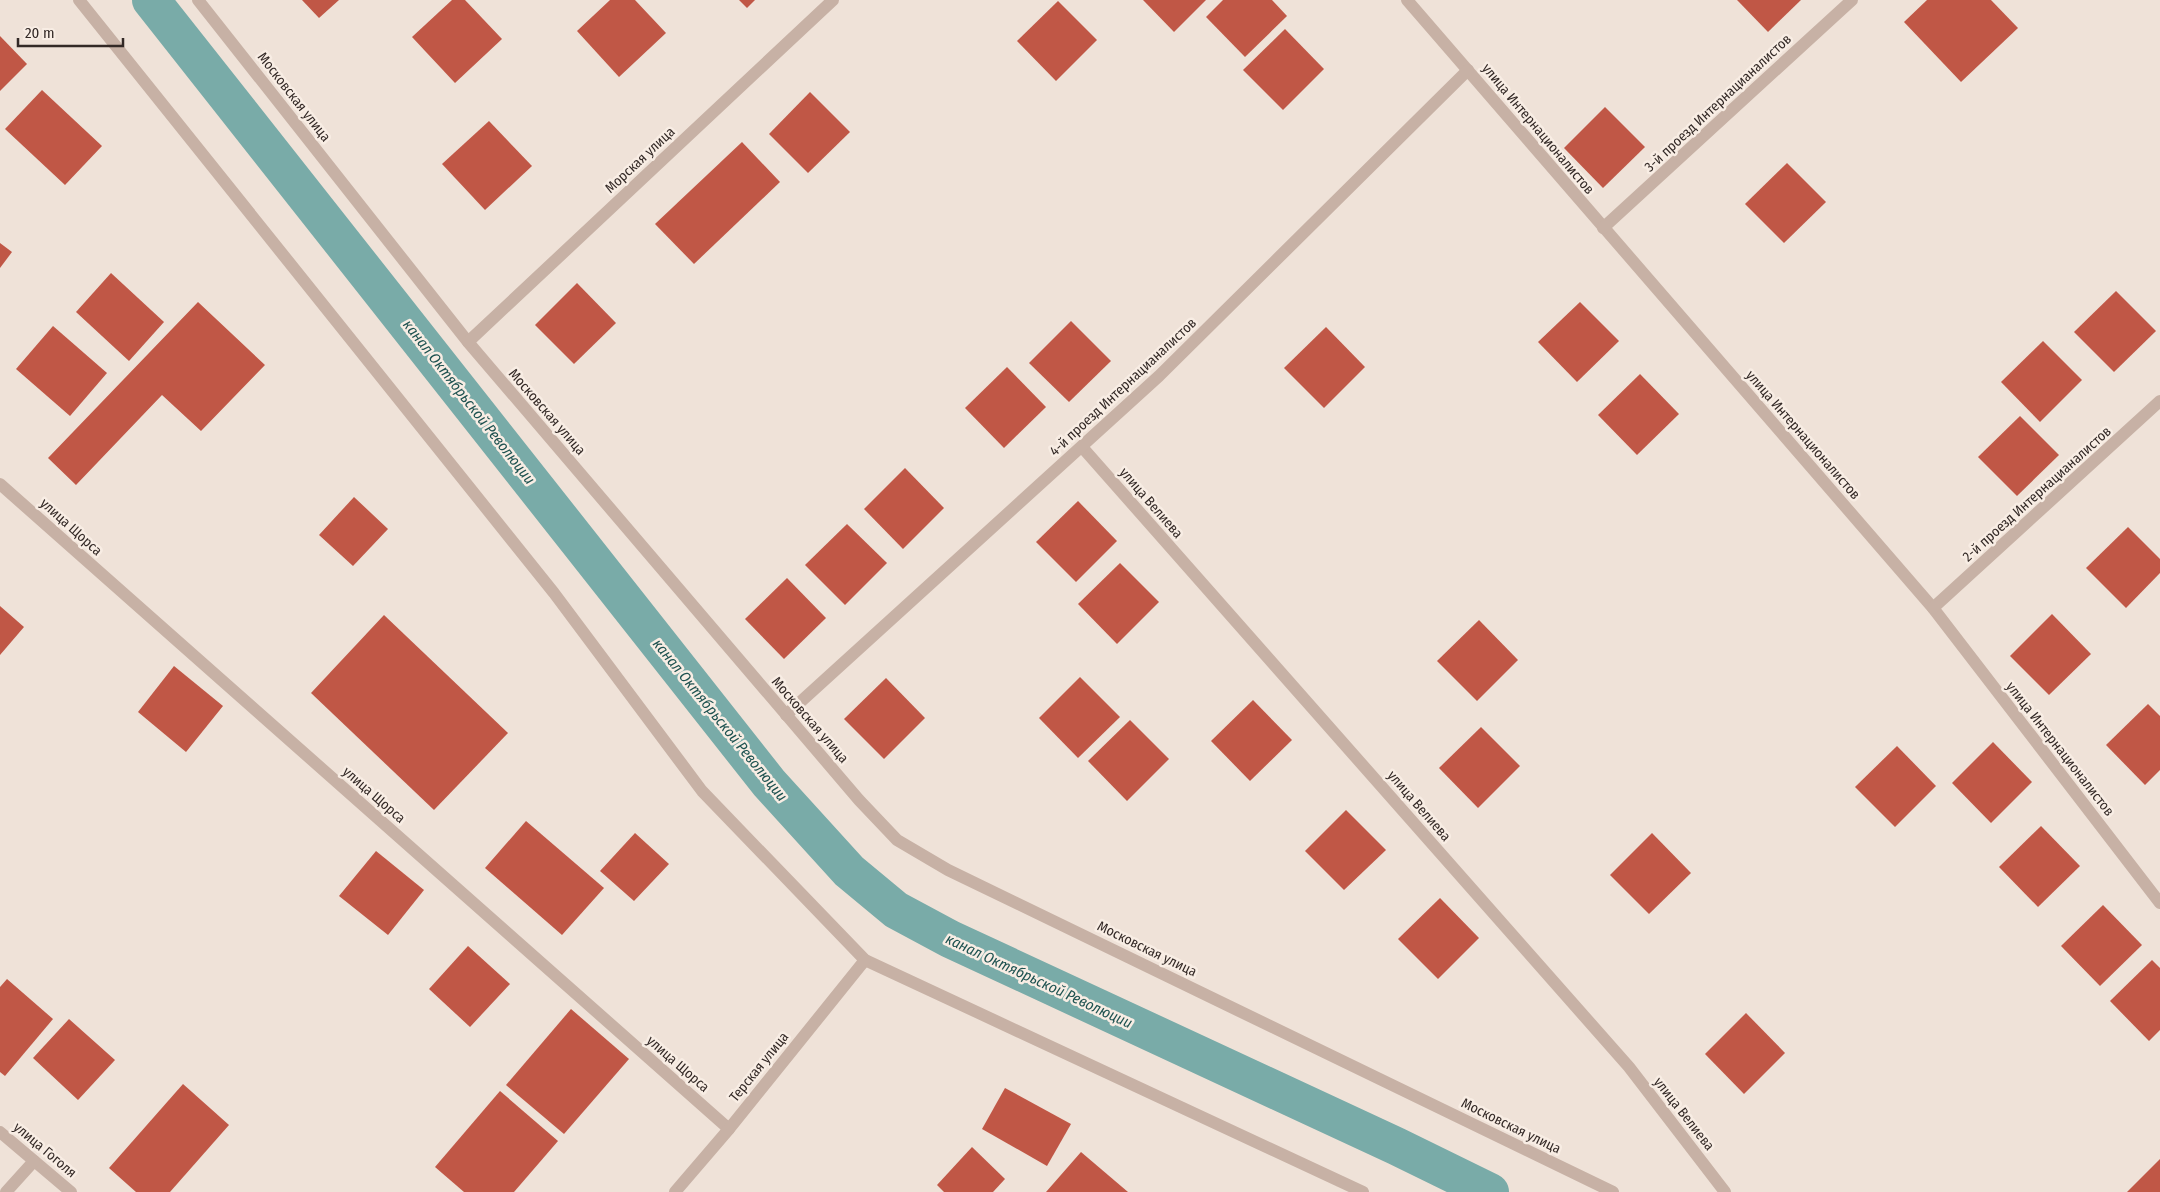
<svg xmlns="http://www.w3.org/2000/svg" width="2160" height="1192" viewBox="0 0 2160 1192" font-family="'Fira Sans Condensed',sans-serif">
<style>
.lines{fill:none;stroke-linecap:round;stroke-linejoin:round}
.canal{stroke:#79aba8;stroke-width:38}
.building{fill:#c05746}
.street{stroke:#c7b1a5;stroke-width:12}
.labels{text-anchor:middle;dominant-baseline:central;stroke-width:5;stroke-linejoin:round;paint-order:stroke}
.street-label{font-size:14px;fill:#332926;stroke:#f8ede4}
.water-label{font-size:15px;font-style:italic;fill:#1e5250;stroke:#f8ede4}
</style>
<rect width="100%" height="100%" fill="#efe2d8"/>
<g class="lines">
<path class="canal" d="M151 0 769 783 849 871 896 910 950 939 1396 1146 1490 1192"/>
</g>
<g class="building">
<path d="M302 0H339L319 18Z"/>
<path d="M452 0H465L502 39 455 83 412 37Z"/>
<path d="M610 0H635L666 33 619 77 577 31Z"/>
<path d="M739 0H755L747 8Z"/>
<path d="M1143 0H1206L1174 32Z"/>
<path d="M1223 0H1272L1287 16 1245 57 1206 17Z"/>
<path d="M1737 0H1801L1768 32Z"/>
<path d="M1927 0H1991L2018 28 1961 82 1904 22Z"/>
<path d="M1058 1 1097 40 1056 81 1017 41Z"/>
<path d="M1285 29 1324 69 1283 110 1243 70Z"/>
<path d="M0 36 27 64 0 91Z"/>
<path d="M42 90 102 146 65 185 5 129Z"/>
<path d="M810 92 850 132 808 173 769 134Z"/>
<path d="M1605 107 1645 147 1603 188 1564 148Z"/>
<path d="M489 121 532 166 485 210 442 164Z"/>
<path d="M742 142 780 182 694 264 655 224Z"/>
<path d="M1787 163 1826 202 1784 243 1745 204Z"/>
<path d="M0 243 12 252 0 268Z"/>
<path d="M111 273 164 322 129 361 76 312Z"/>
<path d="M577 283 616 323 574 364 535 325Z"/>
<path d="M2116 291 2156 331 2114 372 2074 332Z"/>
<path d="M198 302 265 365 201 431 162 395 76 485 48 458Z"/>
<path d="M1580 302 1619 341 1577 382 1538 342Z"/>
<path d="M1071 321 1111 361 1069 402 1029 363Z"/>
<path d="M53 326 107 373 70 416 16 369Z"/>
<path d="M1326 327 1365 367 1324 408 1284 368Z"/>
<path d="M2043 341 2082 380 2040 422 2001 382Z"/>
<path d="M1007 367 1046 407 1004 448 965 408Z"/>
<path d="M1640 374 1679 414 1637 455 1598 415Z"/>
<path d="M2020 416 2059 455 2017 496 1978 457Z"/>
<path d="M905 468 944 508 903 549 864 509Z"/>
<path d="M354 497 388 529 353 566 319 535Z"/>
<path d="M1078 501 1117 541 1076 582 1036 542Z"/>
<path d="M847 524 887 563 845 605 805 565Z"/>
<path d="M2128 527 2160 559V573L2126 608 2086 568Z"/>
<path d="M1120 563 1159 602 1117 644 1078 604Z"/>
<path d="M787 578 826 618 784 659 745 619Z"/>
<path d="M0 606 24 627 0 655Z"/>
<path d="M2052 614 2091 654 2049 695 2010 656Z"/>
<path d="M384 615 508 733 434 810 311 693Z"/>
<path d="M1479 620 1518 660 1477 701 1437 661Z"/>
<path d="M174 666 223 706 186 752 138 712Z"/>
<path d="M1080 677 1120 717 1078 758 1039 718Z"/>
<path d="M886 678 925 718 884 759 844 719Z"/>
<path d="M1253 700 1292 740 1250 781 1211 741Z"/>
<path d="M2148 704 2160 716V770L2145 785 2106 745Z"/>
<path d="M1130 720 1169 759 1127 801 1088 761Z"/>
<path d="M1481 727 1520 766 1478 808 1439 768Z"/>
<path d="M1993 742 2032 782 1991 823 1952 783Z"/>
<path d="M1897 746 1936 786 1895 827 1855 787Z"/>
<path d="M1346 810 1386 850 1344 890 1305 851Z"/>
<path d="M526 821 604 888 562 935 485 868Z"/>
<path d="M2041 826 2080 866 2038 907 1999 867Z"/>
<path d="M635 833 669 864 634 901 600 871Z"/>
<path d="M1652 833 1691 873 1649 914 1610 875Z"/>
<path d="M376 851 424 890 388 935 339 896Z"/>
<path d="M1440 898 1479 938 1438 979 1398 939Z"/>
<path d="M2103 905 2142 945 2100 986 2061 946Z"/>
<path d="M468 946 510 984 470 1027 429 989Z"/>
<path d="M2152 960 2160 968V1030L2149 1041 2110 1001Z"/>
<path d="M7 979 53 1019 5 1076 0 1072V987Z"/>
<path d="M571 1009 629 1059 564 1134 506 1085Z"/>
<path d="M1746 1013 1785 1053 1744 1094 1705 1054Z"/>
<path d="M69 1019 115 1060 78 1100 33 1058Z"/>
<path d="M183 1084 229 1125 170 1192H136L109 1168Z"/>
<path d="M1005 1088 1071 1124 1047 1166 982 1129Z"/>
<path d="M500 1091 558 1141 514 1192H464L435 1167Z"/>
<path d="M972 1147 1005 1179 993 1192H944L937 1185Z"/>
<path d="M1081 1152 1128 1192H1046Z"/>
<path d="M2160 1159V1192H2127Z"/>
</g>
<g class="lines">
<g class="street">
<path d="M79 0 554 593 702 791 865 960 1363 1192"/>
<path d="M198 0 468 342 859 800 897 840 948 870 1613 1192"/>
<path d="M1407 0 1933 608 2160 903"/>
<path d="M1603 228 1852 0"/>
<path d="M468 342 833 0"/>
<path d="M1082 447 1629 1067 1725 1192"/>
<path d="M0 484 729 1129"/>
<path d="M1933 608 2160 401"/>
<path d="M786 715 1159 376 1468 70"/>
<path d="M0 1132 71 1192"/>
<path d="M6 1192 34 1161"/>
<path d="M675 1192 729 1129 865 960"/>
</g>
</g>
<g class="labels">
<g class="street-label">
<text transform="translate(294 97) rotate(52)">Московская улица</text>
<text transform="translate(1718 103) rotate(-43)">3-й проезд Интернацианалистов</text>
<text transform="translate(1538 129) rotate(50)">улица Интернационалистов</text>
<text transform="translate(640 160) rotate(-43)">Морская улица</text>
<text transform="translate(1123 387) rotate(-43)">4-й проезд Интернацианалистов</text>
<text transform="translate(547 412) rotate(49)">Московская улица</text>
<text transform="translate(1803 435) rotate(49)">улица Интернационалистов</text>
<text transform="translate(2037 494) rotate(-42)">2-й проезд Интернацианалистов</text>
<text transform="translate(1151 503) rotate(49)">улица Велиева</text>
<text transform="translate(71 527) rotate(42)">улица Щорса</text>
<text transform="translate(810 720) rotate(49)">Московская улица</text>
<text transform="translate(2060 749) rotate(52)">улица Интернационалистов</text>
<text transform="translate(374 795) rotate(41)">улица Щорса</text>
<text transform="translate(1419 806) rotate(49)">улица Велиева</text>
<text transform="translate(1147 949) rotate(26)">Московская улица</text>
<text transform="translate(678 1064) rotate(41)">улица Щорса</text>
<text transform="translate(759 1067) rotate(-51)">Терская улица</text>
<text transform="translate(1684 1114) rotate(52)">улица Велиева</text>
<text transform="translate(1511 1126) rotate(26)">Московская улица</text>
<text transform="translate(45 1150) rotate(40)">улица Гоголя</text>
</g>
<g class="water-label">
<text transform="translate(469 402) rotate(52)">канал Октябрьской Революции</text>
<text transform="translate(720 720) rotate(51)">канал Октябрьской Революции</text>
<text transform="translate(1039 981) rotate(25)">канал Октябрьской Революции</text>
</g>
</g>
<path d="M18 38v8h105v-8" fill="none" stroke="#332926" stroke-width="2.5"/>
<text x="25" y="38" font-size="15" fill="#332926" stroke="#f8ede4" stroke-width="4" paint-order="stroke">20 m</text>
</svg>
